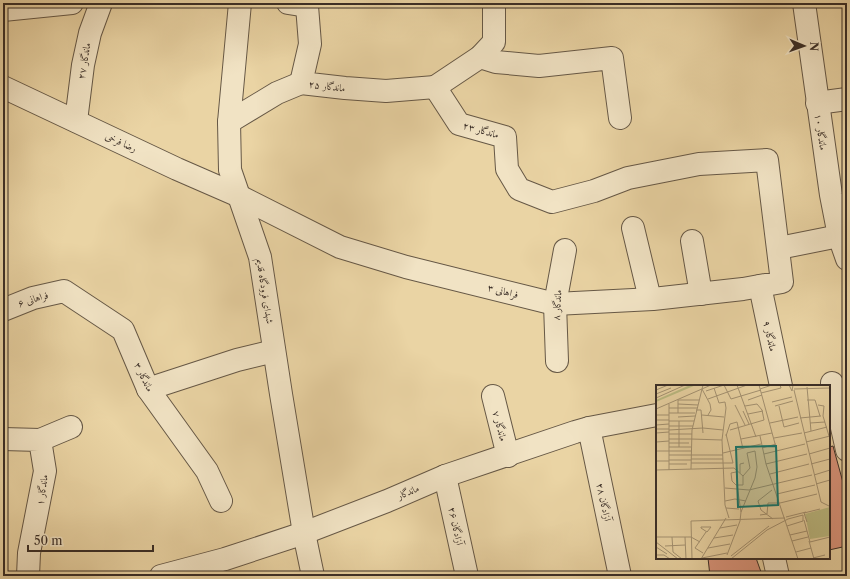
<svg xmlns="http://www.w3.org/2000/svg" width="850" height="579" viewBox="0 0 850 579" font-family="'Libre Caslon Text',Amiri,serif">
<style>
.building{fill:#db957c;stroke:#3a2e27}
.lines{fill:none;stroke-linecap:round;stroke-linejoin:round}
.minor-casing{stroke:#665846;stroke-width:24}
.minor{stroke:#f1e3c4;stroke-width:22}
.labels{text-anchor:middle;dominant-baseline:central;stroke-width:3.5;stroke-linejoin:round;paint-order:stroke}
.street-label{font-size:10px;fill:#3a2e27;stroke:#f1e3c4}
.inset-road{fill:none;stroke:#a49272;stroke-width:1}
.view{fill:#0f766e;fill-opacity:0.15;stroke:#0f766e;stroke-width:2}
.inset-edge{fill:none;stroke:#3a2e27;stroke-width:2}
</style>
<rect width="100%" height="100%" fill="#ead4a4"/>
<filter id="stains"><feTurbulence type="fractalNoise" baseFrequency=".005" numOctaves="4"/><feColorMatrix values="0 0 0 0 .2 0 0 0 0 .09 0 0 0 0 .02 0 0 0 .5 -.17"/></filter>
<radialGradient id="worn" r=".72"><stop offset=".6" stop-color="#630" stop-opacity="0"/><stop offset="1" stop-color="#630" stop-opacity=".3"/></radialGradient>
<g class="building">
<path d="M833 446 847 497V546L829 550V447Z"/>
<path d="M708 558H756L761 572 746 576H710Z"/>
</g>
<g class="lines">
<defs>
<g id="minor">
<path d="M240 3 229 122 230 170 260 257 281 394 304 533 313 576"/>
<path d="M288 3 307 6"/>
<path d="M308 3 307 6 310 44 301 83 345 88 386 91 435 87"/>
<path d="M804 3 831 195 839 236 847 259"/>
<path d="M3 10 72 3"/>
<path d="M480 57 496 62 539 66 612 58 620 118"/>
<path d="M3 87 177 169 239 196 340 247 406 267 555 304 653 299 743 289 782 282 767 160 699 164 628 178 594 191 552 202 519 189 507 169 505 137 459 124 435 87 480 57 494 42V3"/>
<path d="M817 103 847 99"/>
<path d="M76 121 83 65 90 33 101 3"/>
<path d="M229 122 277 93 301 83"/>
<path d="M633 228 650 299"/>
<path d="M692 241 701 294"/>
<path d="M779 248 839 236 847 229"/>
<path d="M760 286 781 386"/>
<path d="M3 310 33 298 64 291 123 330 148 389 207 471 221 501"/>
<path d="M557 361 555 304 565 250"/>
<path d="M832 383 847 450"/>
<path d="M148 389 237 360 274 351"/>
<path d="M493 396 508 456"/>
<path d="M589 428 620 576"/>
<path d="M3 439 40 440 45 471 29 553 28 576"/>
<path d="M40 440 71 427"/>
<path d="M445 476 467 576"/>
<path d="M774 558 778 576"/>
<path d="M161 576 225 559 304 533 387 501 445 476 575 432 589 428 657 415"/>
</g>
</defs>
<use href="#minor" class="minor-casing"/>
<use href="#minor" class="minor"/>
</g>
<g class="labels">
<g class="street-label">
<text transform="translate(84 61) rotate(-80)">ماندگار ۲۷</text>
<text transform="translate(327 86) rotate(7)">ماندگار ۲۵</text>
<text transform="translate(481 130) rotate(16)">ماندگار ۲۳</text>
<text transform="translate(821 132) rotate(82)">ماندگار ۱۰</text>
<text transform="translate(121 142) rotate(25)">رضا فرخی</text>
<text transform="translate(265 291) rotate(81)">شهدای فرودگاه قدیم</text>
<text transform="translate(503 291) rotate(14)">فراهانی ۳</text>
<text transform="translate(33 299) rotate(-17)">فراهانی ۶</text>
<text transform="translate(557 305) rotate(-86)">ماندگار ۸</text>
<text transform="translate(770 336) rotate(78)">ماندگار ۹</text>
<text transform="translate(144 377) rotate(64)">ماندگار ۳</text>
<text transform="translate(500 426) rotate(76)">ماندگار ۷</text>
<text transform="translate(42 490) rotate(-81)">ماندگار ۱</text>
<text transform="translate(408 492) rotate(-23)">ماندگار</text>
<text transform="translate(604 502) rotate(78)">آزادگان ۲۸</text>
<text transform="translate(456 526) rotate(78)">آزادگان ۲۶</text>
</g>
</g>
<g transform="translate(656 385)">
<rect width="174" height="174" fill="#ead4a4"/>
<path d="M34 0H40L0 17V15ZM174 122V151L154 154 149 129Z" fill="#bcbb82"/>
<path class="inset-road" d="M68 0 75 14 105 5M81 0 100 52M103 0 121 66M133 0 136 6 137 0M151 2 155 46M58 3 63 18 69 17 70 23 66 55 69 120 73 133M46 4 54 19 55 25 52 30M104 4 116 0M138 4 174 3M0 5 12 0M138 5 165 117 173 121M50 6 68 0M105 8 125 3 124 0M0 9 15 3M0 13 29 0M52 14 91 0M92 15 106 10M151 15H159L164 31M116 17 136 12M22 19 42 20M79 20 89 40M162 20 168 21 167 31 173 51M119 21 137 16M123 21 128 42 143 38M13 23H41M0 24 55 0M40 25H45L47 48M87 26 93 39M13 28H39M22 28V15H43M92 29 107 26M0 30H13M46 30 68 32M22 32 39 31M144 33 165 31M0 35H13M13 36H38M114 38 142 32M154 38 169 37M0 40 13 39M13 41H37M0 44H13M13 45 47 43 67 45M74 45 108 35 106 25 101 19 89 21M0 48 13 47M148 48 171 42M13 49H36M70 49 77 78M70 51 74 39 81 37 87 64M104 51 110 79 142 174M118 53 146 48M13 54H35M35 54 66 55M85 54 116 48M0 57 13 56M150 57 174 51M13 58H33M13 62H35M23 62V36M106 63 120 59M0 66H35M67 68 105 59M108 69 149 59M153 69 174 63M13 70H67M35 74H67M13 75H35M0 76H13M35 78H77M13 79H31M110 79 151 69M155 79 174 74M35 84 36 45 47 0M0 85 78 83 87 91 94 83 91 68 99 66 101 82 99 93 85 127 84 136M13 85V19M80 87 75 88 76 96 80 100H87V91M84 88V79L88 78M114 89 153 79M158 90 174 85M160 99 174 95M81 100 85 127M69 103 93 105 156 90M116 105 102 116 105 125 117 134M121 109 159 100M69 116 79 114 90 116M70 123 83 124M104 130 111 129 112 118H124L161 109M130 132 150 127M148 135 154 157 174 152M151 137 148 128 164 124M55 142 51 147 45 143V142ZM64 143 81 140M134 150 151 146M0 152H35L44 157M16 152 17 167 26 174M29 152 30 174M58 153 77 150M136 156 152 152M153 156 158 174M0 157 22 174M9 161 29 160M0 162 11 169M52 163 74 159M140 167 155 163M47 168 39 163 50 147M0 170H8L14 174M71 170 84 136M75 171 113 141M46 173 71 168M157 173 169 170M36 174 35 136 129 133M45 174 70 133M75 174 111 145 132 134 147 130V136L131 141"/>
<path class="view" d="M120 61 122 120 82 122 80 62Z"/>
<rect width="174" height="174" class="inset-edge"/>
</g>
<rect width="850" height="579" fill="none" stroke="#ead4a4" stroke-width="16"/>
<rect x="4" y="4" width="842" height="571" fill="none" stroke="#3a2e27" stroke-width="2"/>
<rect x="8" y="8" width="834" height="563" fill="none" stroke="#3a2e27"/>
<g transform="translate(804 46) rotate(92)" stroke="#f1e3c4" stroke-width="3" paint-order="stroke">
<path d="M0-3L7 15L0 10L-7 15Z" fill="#3a2e27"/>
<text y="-6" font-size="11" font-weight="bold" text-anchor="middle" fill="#3a2e27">N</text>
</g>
<path d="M28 545v6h125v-6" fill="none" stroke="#3a2e27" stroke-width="2"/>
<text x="34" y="545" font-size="12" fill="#3a2e27" stroke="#f1e3c4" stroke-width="3" paint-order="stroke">50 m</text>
<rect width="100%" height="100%" filter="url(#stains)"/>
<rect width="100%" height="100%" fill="url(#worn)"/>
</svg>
